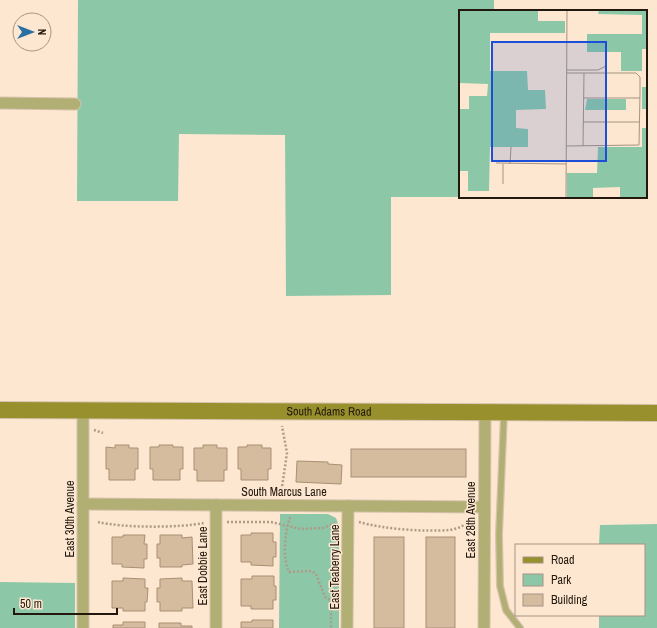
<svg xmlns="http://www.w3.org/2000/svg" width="657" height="628" viewBox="0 0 657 628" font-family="'Archivo Narrow',sans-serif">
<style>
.green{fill:#8cc8a8}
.building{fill:#d6bc9f;stroke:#a88f74}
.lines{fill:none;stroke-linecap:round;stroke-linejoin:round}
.lane-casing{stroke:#d6c2ad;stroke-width:8}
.street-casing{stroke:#d6c2ad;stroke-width:13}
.secondary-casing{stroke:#d6c2ad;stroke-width:18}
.path{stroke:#ad9b88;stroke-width:2.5;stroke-dasharray:2 2;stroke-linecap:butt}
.lane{stroke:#b2af74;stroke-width:5.5}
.street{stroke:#b2af74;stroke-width:11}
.secondary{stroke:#97902d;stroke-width:16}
.labels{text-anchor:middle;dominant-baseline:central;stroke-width:3;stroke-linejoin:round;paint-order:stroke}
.street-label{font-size:12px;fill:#22180d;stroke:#fde7d0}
.inset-road{fill:none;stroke:#a59482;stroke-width:1}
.view{fill:#1d4ed8;fill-opacity:0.15;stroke:#1d4ed8;stroke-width:2}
.inset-edge{fill:none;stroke:#22180d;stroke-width:2}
</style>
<rect width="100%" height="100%" fill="#fde7d0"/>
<g class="green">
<path d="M78 0H494V11H460V197H391V295L286 296 285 135 179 134 178 201H77Z"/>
<path d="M280 514H328L336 518 339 526V628H279Z"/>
<path d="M657 524V628H599V615H644V545H599L600 525Z"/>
<path d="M0 582 75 583V628H0Z"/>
</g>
<g class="building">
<path d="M115 445H129V448H138V469H135V480H109V469H106V447L115 448Z"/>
<path d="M159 445H173V447H183V469H180V480H153V469H150V447H159Z"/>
<path d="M203 445H217V448H227V470H224V481H197V470H194V448H203Z"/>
<path d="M247 445H262V448H271V469H268V480H241V469H238V447H247Z"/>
<rect x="351" y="449" width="115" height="28"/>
<path d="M297 461 328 462V464L342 465 341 484 296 482Z"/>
<path d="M251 533H273V542H276V557H273V566L251 565V562H241V535H251Z"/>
<path d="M123 535H145L144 544H147V559H144V568L122 567V564H112V537H123Z"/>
<path d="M160 535H182V538L192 537 193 564 182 565V567H160V558H157V544H160Z"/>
<rect x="374" y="537" width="30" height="91"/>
<rect x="426" y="537" width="29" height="91"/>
<path d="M252 576H274V586H276V600H273V609H251V606H241V579H252Z"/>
<path d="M123 578 145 579V588H148L147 602H145V611H123V608H112V581H123Z"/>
<path d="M182 578V581H192L193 608H182V611H160V602H157V588H160V579Z"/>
<path d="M252 620H273V628H241V622H252Z"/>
<path d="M123 622H145V628H113V625H123Z"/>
<path d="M159 623H181V626H192V628H159Z"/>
</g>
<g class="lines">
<defs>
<path id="lane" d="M504 414 499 534 500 586 506 610 520 628"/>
<g id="street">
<path d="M0 103 75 104"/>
<path d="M83 410V628"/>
<path d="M83 504 484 507"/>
<path d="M216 628V505"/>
<path d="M347 628 348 506"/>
<path d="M484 628 485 412"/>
</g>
<g id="secondary">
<path id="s1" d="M0 410 657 413"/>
</g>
</defs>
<use href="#lane" class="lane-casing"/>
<use href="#street" class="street-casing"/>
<use href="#secondary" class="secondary-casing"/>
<g class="path">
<path d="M94 430 103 433"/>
<path d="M281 494 287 453 282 426"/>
<path d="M290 517C285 533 282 556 289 572L311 571 316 574 325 597 331 601V628"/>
<path d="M98 522C123 528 179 528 204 523"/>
<path d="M227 522H271L301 529 323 528 336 523"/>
<path d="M359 522C383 529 424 532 449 530 458 529 465 525 471 520"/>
</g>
<use href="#lane" class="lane"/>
<use href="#street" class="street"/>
<use href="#secondary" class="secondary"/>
</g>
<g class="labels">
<g class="street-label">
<text stroke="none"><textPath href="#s1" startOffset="329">South Adams Road</textPath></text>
<text x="284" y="492">South Marcus Lane</text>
<text transform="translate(70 519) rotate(-90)">East 30th Avenue</text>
<text transform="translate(471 520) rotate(-90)">East 28th Avenue</text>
<text transform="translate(203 566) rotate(-90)">East Dobbie Lane</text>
<text transform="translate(335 567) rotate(-90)">East Teaberry Lane</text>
</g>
</g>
<g transform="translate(459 10)">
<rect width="188" height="188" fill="#fde7d0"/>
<path d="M0 0H79V11H106V23H31V61H68L69 80H86L87 99 57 100V118L69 119V137H31L30 181H9V161H0V99H10V86H28L29 74 0 73ZM140 0H188V39H183V61H162V42H128V24H183V5L139 4ZM183 77H188V99H183ZM128 89H167V100H126ZM183 118H188V188H161V177L134 178V188H108V163H138L139 137H183Z" fill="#8cc8a8"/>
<path class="inset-road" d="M108 60H139L147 56M125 88H181M124 112H181M107 136 180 135 181 83V67L177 63H108M124 136 125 63M37 153 107 154M44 154V174M51 154 52 137M107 188 108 0"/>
<path class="view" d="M33 32H147V151H33Z"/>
<rect width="188" height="188" class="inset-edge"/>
</g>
<rect x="515" y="544" width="130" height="72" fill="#fde7d0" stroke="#a59482"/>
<rect x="523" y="557" width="20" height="6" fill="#97902d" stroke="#a59482"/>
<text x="551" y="564" font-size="12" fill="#22180d">Road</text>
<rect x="523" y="574" width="20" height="12" fill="#8cc8a8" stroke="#a59482"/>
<text x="551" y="584" font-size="12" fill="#22180d">Park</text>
<rect x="523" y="594" width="20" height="12" fill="#d6bc9f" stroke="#a59482"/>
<text x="551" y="604" font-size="12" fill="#22180d">Building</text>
<g transform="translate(32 32) rotate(90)"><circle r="19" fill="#fde7d0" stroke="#a59482"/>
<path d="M0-3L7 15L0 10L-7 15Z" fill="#286fa3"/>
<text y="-6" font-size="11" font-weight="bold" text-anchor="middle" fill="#22180d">N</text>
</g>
<path d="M14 608v6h103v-6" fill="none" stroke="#22180d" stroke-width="2"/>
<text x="20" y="608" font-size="12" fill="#22180d" stroke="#fde7d0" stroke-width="3" paint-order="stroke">50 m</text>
</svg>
